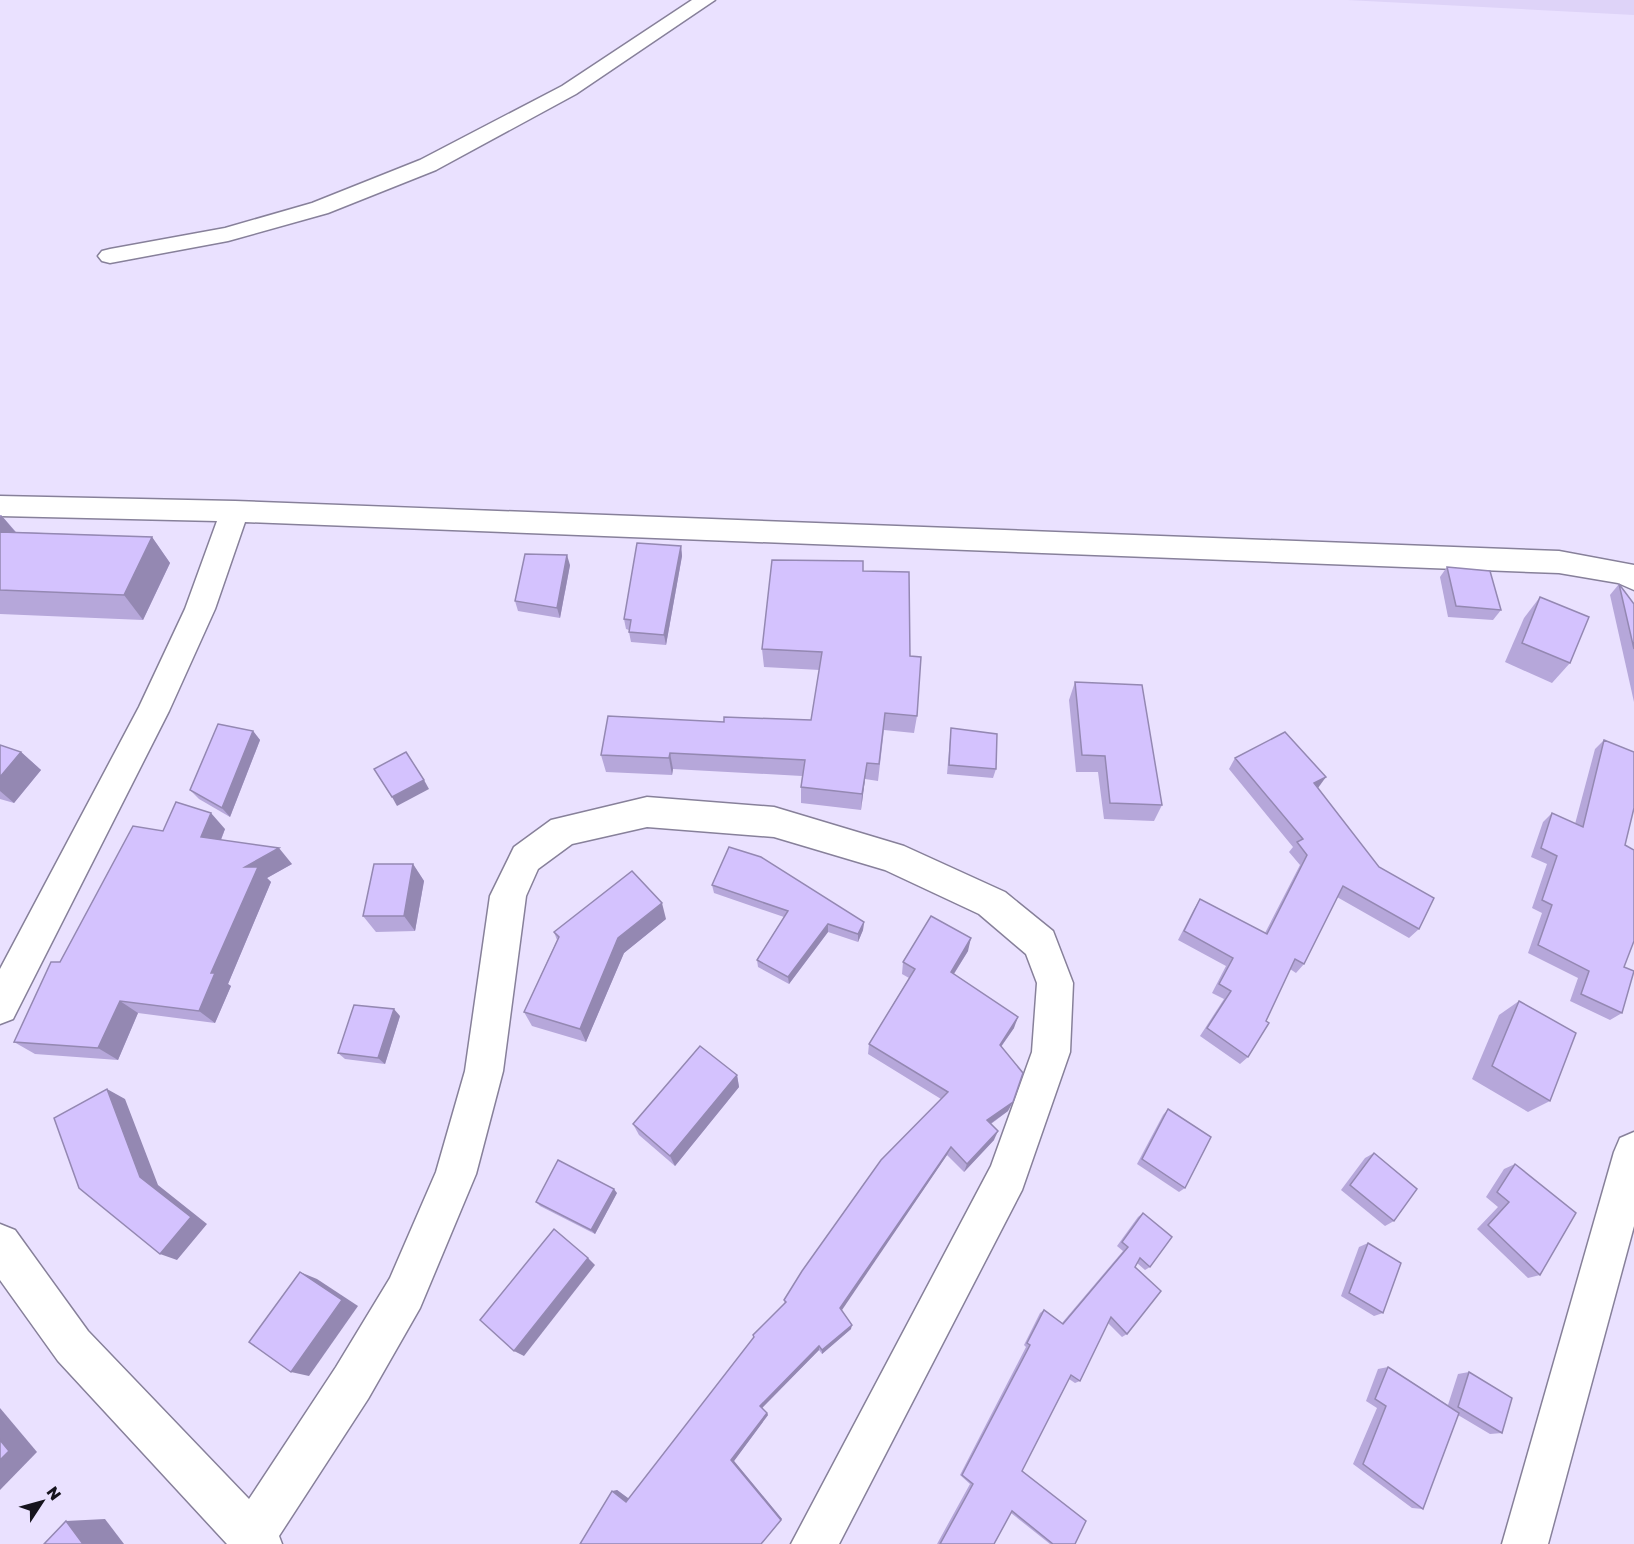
<svg xmlns="http://www.w3.org/2000/svg" width="1634" height="1544" viewBox="0 0 1634 1544" font-family="'Golos Text',sans-serif">
<style>
.built{fill:#ded3f8}
.lines{fill:none;stroke-linecap:round;stroke-linejoin:round}
.minor-casing{stroke:#87809a;stroke-width:3}
.minor{fill:#fff;fill-rule:evenodd}
.wall{fill:#b6a7da}
.shaded-wall{fill:#9488b2}
.building{fill:#d4c2fe;stroke:#9488b2;stroke-width:1.5}
</style>
<rect width="100%" height="100%" fill="#eae1ff"/>
<path class="built" d="M1347 0H1634V15Z"/>
<g class="lines">
<defs>
<g id="minor">
<path d="M692 0H715L576 94 436 170 328 213 228 241 110 263 102 261 98 256 102 251 110 249 225 228 312 203 420 160 562 86Z"/>
<path d="M0 496 235 501 1559 551 1634 565V590L1618 583 1559 573 245 522 215 609 169 711 13 1019 0 1024V969L139 707 185 609 217 521 0 516Z"/>
<path d="M647 797 774 807 904 846 1005 892 1053 931 1073 983 1070 1052 1022 1190 839 1544H791L991 1166 1032 1052 1037 983 1026 954 979 914 885 870 774 837 647 827 572 844 538 869 526 896 503 1071 476 1174 420 1308 368 1399 279 1536 282 1544H227L58 1361 0 1280V1224L15 1230 88 1331 249 1499 336 1367 390 1278 436 1172 465 1071 490 896 514 847 551 820Z"/>
<path d="M1634 1132V1226L1548 1544H1502L1614 1152 1620 1138Z"/>
</g>
</defs>
<use href="#minor" class="minor-casing"/>
<use href="#minor" class="minor"/>
</g>
<g class="wall">
<path d="M0 515H1L16 532 152 537 170 563 143 620 0 614Z"/>
<path d="M681 546 682 556 666 645 631 642 629 632V630L626 629 624 619Z"/>
<path d="M570 565 560 618 518 611 515 601Z"/>
<path d="M1447 567 1501 610 1493 620 1448 617 1440 577Z"/>
<path d="M863 571 910 656 917 716 914 733 884 730 878 781 865 779 861 810 801 803V787L802 776 673 769 672 775 606 772 601 755 724 722 811 720 820 670 764 667 762 649Z"/>
<path d="M1619 584 1634 604V702L1610 595Z"/>
<path d="M1540 597 1570 663 1552 683 1505 662 1524 618Z"/>
<path d="M1075 682 1162 805 1154 821 1104 819 1098 772H1076L1069 700Z"/>
<path d="M951 728 996 769 993 778 947 774 950 738Z"/>
<path d="M253 731 260 740 230 817 199 799 190 790Z"/>
<path d="M1604 740 1625 845 1624 967 1622 1013 1610 1020 1570 1001 1578 978 1528 953 1542 913 1532 908 1547 864 1531 857 1543 822 1552 813 1575 824 1595 749Z"/>
<path d="M0 745 21 752 41 770 14 803 0 799Z"/>
<path d="M1235 758 1318 788 1419 929 1409 938 1337 897 1304 964 1296 973 1290 969 1248 1057 1240 1064 1200 1036 1224 999 1212 993 1226 966 1178 940 1194 909 1200 899 1265 933 1300 865 1289 852 1293 847 1229 769Z"/>
<path d="M225 829 221 840 292 864 267 878 271 882 228 984 231 986 215 1023 138 1013 118 1060 35 1054 14 1042 163 831Z"/>
<path d="M413 864 424 881 415 931 376 932 363 916Z"/>
<path d="M712 885 864 922 863 930 858 942 828 932 789 984 758 967 757 960 784 917 714 893Z"/>
<path d="M666 919 624 953 586 1042 532 1026 524 1012 557 940 554 932Z"/>
<path d="M968 951 954 974 1014 1028 1001 1047 1008 1111 991 1124 994 1140 964 1172 947 1155 841 1310 851 1329 822 1354 819 1350 762 1408 768 1415 734 1461 782 1519 580 1544 617 1490 629 1499 754 1338 753 1335 785 1304 784 1300 941 1099 868 1054 869 1044 909 978 902 974 903 962Z"/>
<path d="M1519 1001 1550 1101 1528 1112 1472 1079 1499 1015Z"/>
<path d="M400 1016 385 1064 345 1059 338 1053Z"/>
<path d="M737 1075 739 1087 675 1166 639 1135 633 1124Z"/>
<path d="M1168 1109 1185 1188 1179 1192 1137 1164 1163 1115Z"/>
<path d="M1374 1153 1394 1221 1385 1226 1341 1190 1365 1158Z"/>
<path d="M1515 1164 1540 1275 1528 1278 1477 1229 1498 1207 1486 1197 1504 1169Z"/>
<path d="M617 1193 595 1234 540 1206 536 1202Z"/>
<path d="M1143 1213 1150 1267 1145 1270 1137 1263 1135 1267 1127 1334 1122 1337 1108 1323 1080 1381 1075 1383 1069 1379 1022 1471 1075 1544H1050L1011 1513 994 1544H937L970 1484 960 1475 1026 1347 1024 1345 1040 1313 1044 1310 1062 1323 1123 1251 1117 1246 1138 1217Z"/>
<path d="M1368 1243 1383 1313 1374 1316 1341 1296 1359 1247Z"/>
<path d="M1388 1367 1448 1405 1458 1374 1469 1372 1502 1433 1490 1434 1458 1415 1423 1509 1412 1508 1353 1464 1377 1408 1366 1401 1378 1369Z"/>
</g>
<g class="shaded-wall">
<path d="M1 515 23 541H0V517Z"/>
<path d="M152 537 170 563 143 620 124 595Z"/>
<path d="M681 546 682 556 666 645 664 635Z"/>
<path d="M567 555 570 565 560 618 557 608Z"/>
<path d="M253 731 260 740 230 817 222 808Z"/>
<path d="M21 752 41 770 14 803 0 791V777Z"/>
<path d="M670 753 673 769 672 775 669 758Z"/>
<path d="M867 763 865 779 861 810 862 794Z"/>
<path d="M1326 777 1318 788 1314 783Z"/>
<path d="M424 780 429 789 397 806 392 797Z"/>
<path d="M211 813 225 829 216 852 201 837Z"/>
<path d="M279 848 292 864 267 878 271 882 228 984 231 986 215 1023 199 1011 245 867Z"/>
<path d="M413 864 424 881 415 931 404 916Z"/>
<path d="M662 903 666 919 624 953 586 1042 580 1029 618 938Z"/>
<path d="M864 922 863 930 858 942V934Z"/>
<path d="M828 924V932L789 984 788 977Z"/>
<path d="M971 938 968 951 948 983 951 972Z"/>
<path d="M120 1001 138 1013 118 1060 98 1048Z"/>
<path d="M394 1009 400 1016 385 1064 378 1058Z"/>
<path d="M1018 1017 1014 1028 995 1055 1000 1045Z"/>
<path d="M737 1075 739 1087 675 1166 670 1156Z"/>
<path d="M107 1089 125 1099 158 1185 207 1224 177 1260 160 1254 140 1177Z"/>
<path d="M1013 1102 1008 1111 983 1129 987 1120Z"/>
<path d="M998 1131 994 1140 964 1172 967 1164Z"/>
<path d="M951 1147 947 1155 840 1313V1308Z"/>
<path d="M614 1189 617 1193 595 1234 591 1230Z"/>
<path d="M588 1258 595 1265 524 1356 514 1351Z"/>
<path d="M300 1272 317 1279 358 1306 309 1376 291 1372Z"/>
<path d="M852 1325 851 1329 822 1354V1350Z"/>
<path d="M819 1346V1350L762 1408 760 1406Z"/>
<path d="M0 1408 37 1452 0 1490Z"/>
<path d="M767 1413 768 1415 734 1461 782 1519 761 1544 731 1460Z"/>
<path d="M617 1490 632 1501 626 1502 612 1491Z"/>
<path d="M105 1519 124 1544H83L66 1521Z"/>
</g>
<g class="building">
<path d="M0 532 152 537 124 595 0 590Z"/>
<path d="M637 543 681 546 664 635 629 632 631 620 624 619Z"/>
<path d="M525 554 567 555 557 608 515 601Z"/>
<path d="M772 560 863 561V571L909 572 910 656 921 657 917 716 885 713 879 764 867 763 862 794 801 787 805 760 670 753 669 758 601 755 608 716 724 722V717L811 720 822 652 762 649Z"/>
<path d="M1447 567 1490 571 1501 610 1456 606Z"/>
<path d="M1619 584 1634 604V649Z"/>
<path d="M1540 597 1589 617 1570 663 1522 643Z"/>
<path d="M1075 682 1142 685 1162 805 1110 803 1105 756 1082 755Z"/>
<path d="M218 724 253 731 222 808 190 790Z"/>
<path d="M951 728 997 734 996 769 949 765Z"/>
<path d="M1285 732 1326 777 1314 783 1379 867 1434 898 1419 929 1343 886 1304 964 1295 959 1266 1021 1269 1023 1248 1057 1207 1028 1231 991 1219 984 1233 958 1184 931 1200 899 1267 934 1307 855 1297 842 1303 839 1235 758Z"/>
<path d="M1604 740 1634 752V808L1625 845 1634 850V941L1624 967 1634 971 1622 1013 1581 994 1589 971 1538 945 1552 905 1542 900 1557 856 1541 848 1552 813 1583 827Z"/>
<path d="M0 745 21 752 0 777Z"/>
<path d="M406 752 424 780 392 797 374 769Z"/>
<path d="M176 802 211 813 201 837 279 848 245 867H258L211 973H215L199 1011 120 1001 98 1048 14 1042 51 962H60L133 826 163 831Z"/>
<path d="M729 847 761 857 864 922 858 934 828 924 788 977 757 960 788 911 712 885Z"/>
<path d="M374 864H413L404 916H363Z"/>
<path d="M632 871 662 903 618 938 580 1029 524 1012 559 937 554 932Z"/>
<path d="M931 916 971 938 951 972 1018 1017 1000 1045 1023 1073 1013 1102 987 1120 998 1131 967 1164 951 1147 840 1308 852 1325 822 1350 819 1346 760 1406 767 1413 731 1460 781 1520 761 1544H580L612 1491 626 1502 754 1337 753 1335 786 1302 784 1300 802 1271 881 1160 948 1092 869 1044 915 969 903 962Z"/>
<path d="M1519 1001 1576 1033 1550 1101 1492 1066Z"/>
<path d="M354 1005 394 1009 378 1058 338 1053Z"/>
<path d="M700 1046 737 1075 670 1156 633 1124Z"/>
<path d="M107 1089 140 1177 191 1217 160 1254 79 1188 54 1118Z"/>
<path d="M1168 1109 1211 1137 1185 1188 1142 1159Z"/>
<path d="M1374 1153 1417 1189 1394 1221 1350 1185Z"/>
<path d="M558 1160 614 1189 591 1230 536 1202Z"/>
<path d="M1515 1164 1576 1213 1540 1275 1488 1225 1509 1202 1497 1192Z"/>
<path d="M1143 1213 1172 1237 1150 1267 1140 1258 1135 1267 1161 1291 1127 1334 1111 1317 1080 1381 1071 1375 1022 1471 1086 1521 1075 1544H1053L1012 1511 994 1544H940L973 1484 962 1475 1030 1345 1027 1343 1044 1310 1063 1324 1128 1247 1122 1242Z"/>
<path d="M554 1229 588 1258 514 1351 480 1320Z"/>
<path d="M1368 1243 1401 1263 1383 1313 1349 1293Z"/>
<path d="M300 1272 342 1300 291 1372 249 1342Z"/>
<path d="M1388 1367 1459 1413 1423 1509 1363 1464 1386 1406 1375 1399Z"/>
<path d="M1469 1372 1512 1398 1502 1433 1458 1407Z"/>
<path d="M0 1440 9 1451 0 1460Z"/>
<path d="M66 1521 83 1544H44Z"/>
</g>
<g transform="translate(42 1502) rotate(54)" stroke="#eae1ff" stroke-width="4.5" paint-order="stroke">
<path d="M0-4.5L10 22L0 15L-10 22Z" fill="#16131d"/>
<text y="-9" font-size="16" font-weight="bold" text-anchor="middle" fill="#16131d">N</text>
</g>
</svg>
